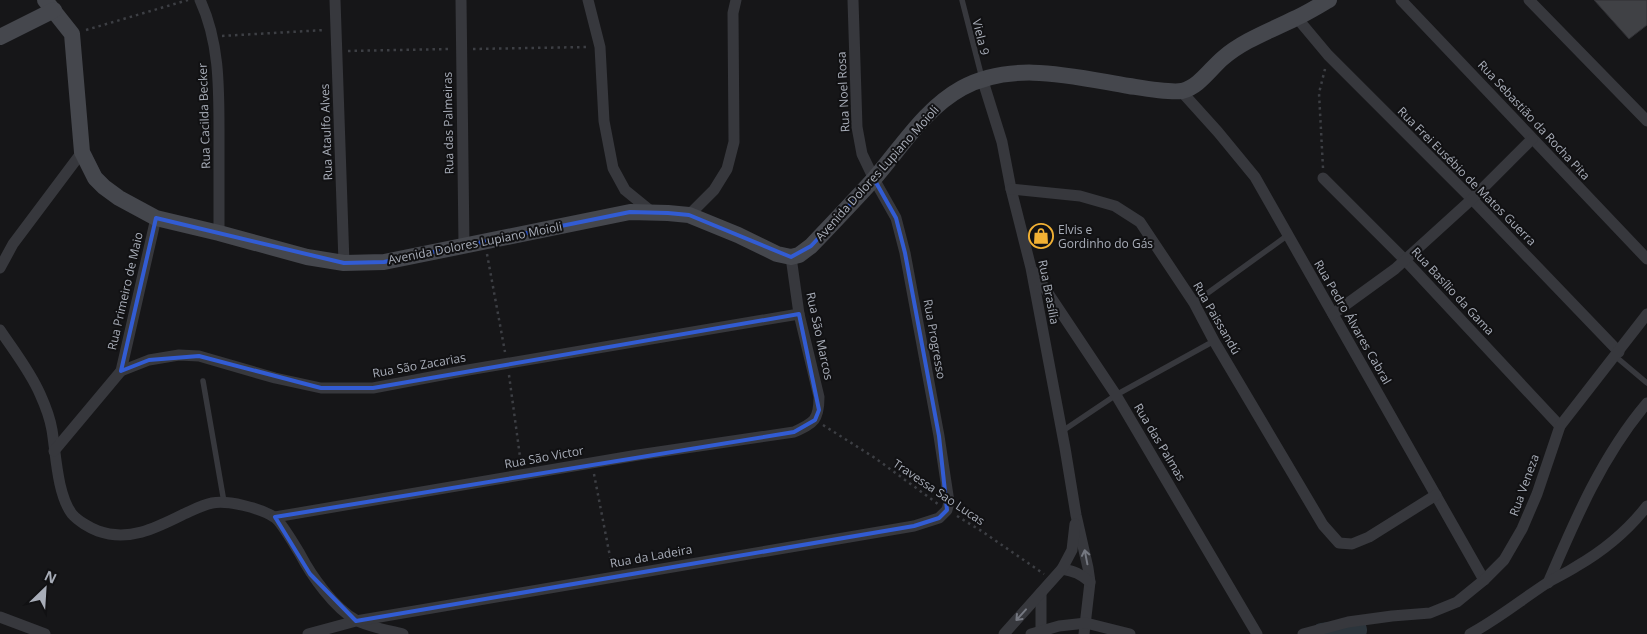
<svg xmlns="http://www.w3.org/2000/svg" width="1647" height="634" viewBox="0 0 1647 634" font-family="'Open Sans',sans-serif">
<style>
.lines{fill:none;stroke-linecap:round;stroke-linejoin:round}
.river{stroke:#2c353c;stroke-width:22}
.building{fill:#404145;stroke:#303034}
.path{stroke:#3d3f44;stroke-width:2.5;stroke-dasharray:2.5 4;stroke-linecap:butt}
.lane{stroke:#37383d;stroke-width:5.5}
.street{stroke:#37383d;stroke-width:11}
.secondary{stroke:#45474d;stroke-width:16}
.oneway{stroke:#757881}
.marked{fill:none;stroke:#325cd3;stroke-width:4;stroke-linejoin:round}
.labels{text-anchor:middle;dominant-baseline:central;stroke-width:4;stroke-linejoin:round;paint-order:stroke}
.street-label{font-size:12px;fill:#a8adb8;stroke:#111113}
.poi-label{font-size:12px;fill:#a8adb8;stroke:#111113;text-anchor:start}
</style>
<rect width="100%" height="100%" fill="#161618"/>
<g class="lines">
<path class="river" d="M1322 634 1356 630"/>
</g>
<path class="building" d="M1594 0H1647V25L1629 39Z"/>
<g class="lines">
<g class="path">
<path d="M86 30 188 0"/>
<path d="M222 36 324 30"/>
<path d="M473 49 588 47"/>
<path d="M348 51 450 49"/>
<path d="M1323 168 1319 93 1325 69"/>
<path d="M487 254 505 352"/>
<path d="M509 375 521 464"/>
<path d="M823 425 875 458 938 504"/>
<path d="M594 474 612 567"/>
<path d="M957 516 983 532 1044 574"/>
</g>
<g class="lane">
<path d="M962 0 982 78"/>
<path d="M1194 303 1288 235"/>
<path d="M1615 356 1647 383"/>
<path d="M203 381 224 502"/>
<path d="M1061 432 1116 395 1214 341"/>
</g>
<g class="street">
<path d="M200 0C219 41 219 85 219 129 219 163 219 198 219 233"/>
<path d="M335 0 344 263"/>
<path d="M461 0 464 245"/>
<path d="M588 0 600 47 604 121 613 168 625 190 652 212"/>
<path d="M1401 0 1647 259"/>
<path d="M1529 0 1647 121"/>
<path d="M1297 18 1328 55 1472 199 1619 352"/>
<path d="M982 78 1002 142 1011 189 1031 268 1065 448 1076 515 1088 568 1090 582 1084 634"/>
<path d="M1181 91 1218 132 1255 177 1484 580"/>
<path d="M1323 178 1405 260 1560 426"/>
<path d="M1011 189 1080 196 1115 206 1140 222 1194 303 1214 341 1323 525 1339 543 1352 544 1369 537 1436 495"/>
<path d="M689 215 714 190 727 169 734 142 733 13 736 0"/>
<path d="M0 268 13 244 82 152"/>
<path d="M1034 272 1116 395 1257 634"/>
<path d="M1333 314 1395 269 1472 199 1532 139"/>
<path d="M0 330C14 351 30 371 40 394 45 405 50 418 52 430 56 454 57 494 72 514 78 521 90 528 98 531 129 542 156 528 184 514 193 510 202 505 212 503 228 500 260 508 274 517 281 521 295 546 300 554 311 575 334 608 356 620 365 626 391 631 403 634"/>
<path d="M121 371 156 218"/>
<path d="M54 451 121 371 149 360 179 355 199 356 275 378 321 388H373L468 370 799 314"/>
<path d="M275 517 638 455 794 432C814 423 819 420 819 397L799 314 791 257"/>
<path d="M1062 569C1074 571 1081 574 1090 582"/>
<path d="M1548 583C1575 520 1602 456 1647 403"/>
<path d="M0 617 45 634"/>
<path d="M1041 631V593"/>
<path d="M308 634 356 621 914 526 939 518 947 510 949 502 939 436 905 253 896 218 874 179 862 154 857 127 853 0"/>
<path d="M1004 634 1062 569 1072 550 1075 524"/>
<path d="M1031 634 1059 626 1086 623 1130 634"/>
<path d="M1303 634 1348 622 1392 616 1430 613 1457 602 1484 580 1504 560 1522 529 1537 494 1560 426 1647 314"/>
<path d="M1470 634C1498 619 1521 600 1547 583 1557 577 1568 572 1577 566 1603 551 1629 529 1647 506"/>
</g>
<g class="secondary">
<path d="M45 0 72 34 82 152 95 178 104 187 119 198 156 218 219 233 307 257 344 263 384 262 630 212 668 213 689 215 738 235 777 254 791 257 799 255 811 246C832 224 853 202 873 180 901 148 924 109 962 88 1013 60 1075 77 1129 86 1142 88 1169 93 1182 91 1199 87 1210 69 1223 58 1244 40 1270 31 1296 18 1307 13 1318 6 1329 0"/>
<path d="M0 37 54 10"/>
</g>
</g>
<defs><path id="oneway-shaft" d="M-6 0H5M1.5-3L5.5 0L1.5 3" fill="none" stroke-width="1.6" stroke-linecap="round" stroke-linejoin="round" transform="scale(1.25)"/></defs>
<g class="oneway">
<use href="#oneway-shaft" transform="translate(1086 557) rotate(-101)"/>
<use href="#oneway-shaft" transform="translate(1021 615) rotate(132)"/>
</g>
<path class="marked" d="M874 179 896 218 905 253 939 436 947 510 939 518 914 526 356 621 310 574 275 517 794 432 815 420 819 410 799 314 373 388H321L199 356 149 360 121 371 156 218 344 263 384 262 630 212 668 213 689 215 791 257 811 246Z"/>
<defs>
<symbol id="shop-ring" viewBox="-11 -11 22 22"><circle r="9.5" fill="#111113" stroke="#f2b134" stroke-width="1.5"/><path d="M-5-2.5h2.3a2.7 3.5 0 0 1 5.4 0H5L5.5 6h-11ZM-1.5-2.5h3a1.5 2.3 0 0 0-3 0Z" fill="#f2b134"/></symbol>
</defs>
<g fill-rule="evenodd">
<use href="#shop-ring" x="1027" y="222" width="28" height="28"/>
</g>
<g class="labels">
<g class="street-label">
<text transform="translate(981 37) rotate(76)">Viela 9</text>
<text transform="translate(843 92) rotate(-93)">Rua Noel Rosa</text>
<text transform="translate(204 116) rotate(-92)">Rua Cacilda Becker</text>
<text transform="translate(1534 120) rotate(47)">Rua Sebastião da Rocha Pita</text>
<text transform="translate(448 123) rotate(-91)">Rua das Palmeiras</text>
<text transform="translate(326 132) rotate(-92)">Rua Ataulfo Alves</text>
<text transform="translate(877 173) rotate(-48)">Avenida Dolores Lupiano Moioli</text>
<text transform="translate(1467 176) rotate(45)">Rua Frei Eusébio de Matos Guerra</text>
<text transform="translate(475 243) rotate(-11)">Avenida Dolores Lupiano Moioli</text>
<text transform="translate(125 291) rotate(-77)">Rua Primeiro de Maio</text>
<text transform="translate(1453 291) rotate(47)">Rua Basílio da Gama</text>
<text transform="translate(1049 292) rotate(79)">Rua Brasília</text>
<text transform="translate(1217 318) rotate(60)">Rua Paissandú</text>
<text transform="translate(1353 322) rotate(60)">Rua Pedro Álvares Cabral</text>
<text transform="translate(820 336) rotate(78)">Rua São Marcos</text>
<text transform="translate(935 339) rotate(80)">Rua Progresso</text>
<text transform="translate(419 365) rotate(-10)">Rua São Zacarias</text>
<text transform="translate(1160 442) rotate(59)">Rua das Palmas</text>
<text transform="translate(544 457) rotate(-10)">Rua São Victor</text>
<text transform="translate(1524 485) rotate(-70)">Rua Veneza</text>
<text transform="translate(939 492) rotate(34)">Travessa Sao Lucas</text>
<text transform="translate(651 556) rotate(-10)">Rua da Ladeira</text>
</g>
<g class="poi-label">
<text x="1058" y="229">Elvis e<tspan x="1058" dy="14">Gordinho do Gás</tspan></text>
</g>
</g>
<g transform="translate(45 589) rotate(25)" stroke="#111113" stroke-width="4" paint-order="stroke">
<path d="M0-4L9 19L0 12L-9 19Z" fill="#a8adb8"/>
<text y="-8" font-size="14" font-weight="bold" text-anchor="middle" fill="#a8adb8">N</text>
</g>
</svg>
